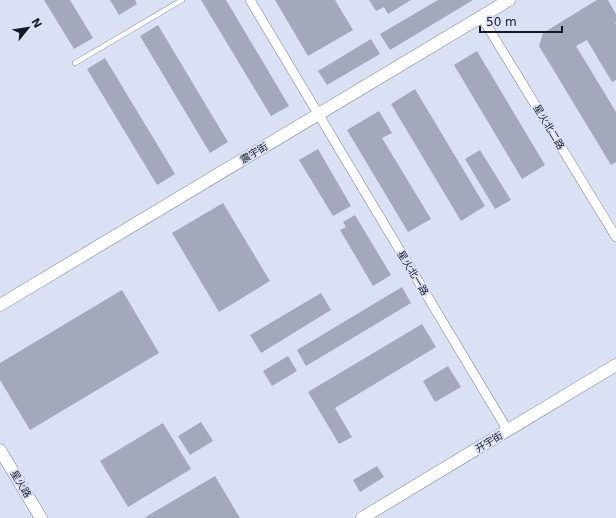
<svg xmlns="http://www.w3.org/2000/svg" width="616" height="518" viewBox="0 0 616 518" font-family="'DejaVu Sans','Noto Sans SC',sans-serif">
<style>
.building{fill:#a3a8bb}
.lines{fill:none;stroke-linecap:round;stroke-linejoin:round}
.service-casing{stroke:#7c8193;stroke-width:5.5}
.minor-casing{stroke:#7c8193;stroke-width:10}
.tertiary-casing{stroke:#7c8193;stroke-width:13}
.service{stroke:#fff;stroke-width:4.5}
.minor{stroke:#fff;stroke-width:9}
.tertiary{stroke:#fff;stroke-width:12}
.labels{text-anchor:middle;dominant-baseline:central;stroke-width:4;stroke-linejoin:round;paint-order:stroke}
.street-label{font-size:10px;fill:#171920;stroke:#dbe1f5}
</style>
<rect width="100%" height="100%" fill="#dbe1f5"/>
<g class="building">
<path d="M44 0H70L93 38 74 49Z"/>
<path d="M110 0H135L137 4 119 15Z"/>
<path d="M201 0H226L289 106 271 116Z"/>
<path d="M275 0H335L353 30 308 56Z"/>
<path d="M369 0H411L388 14 384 7 376 11Z"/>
<path d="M438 0H473L390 50 380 34Z"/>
<path d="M597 0H608L616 14V23H615L616 25V80L612 82 587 40 576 46 616 112V162L611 165 539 46 543 33Z"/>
<path d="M158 25 228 142 210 153 140 36Z"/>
<path d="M371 39 380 54 327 85 318 71Z"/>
<path d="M477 51 545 165 522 179 454 65Z"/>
<path d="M105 58 175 174 157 185 87 69Z"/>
<path d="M415 89 485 206 461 221 391 104Z"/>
<path d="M379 111 392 133 382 138 431 219 408 232 347 130Z"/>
<path d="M318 149 351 206 333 216 299 160Z"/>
<path d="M480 150 511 200 495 209 465 159Z"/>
<path d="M223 203 270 281 219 312 172 233Z"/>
<path d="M355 215 391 275 373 286 340 230 346 227 343 222Z"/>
<path d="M402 287 411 303 306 366 297 350Z"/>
<path d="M122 290 159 353 30 430 0 380V363Z"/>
<path d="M321 293 331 310 261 353 250 335Z"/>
<path d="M422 324 436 347 335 408 352 437 339 444 308 392Z"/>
<path d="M288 356 297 371 272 386 263 371Z"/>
<path d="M448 366 461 387 435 402 423 381Z"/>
<path d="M201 422 213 441 190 455 178 436Z"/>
<path d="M163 423 191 469 128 507 100 461Z"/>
<path d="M377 466 384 477 360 492 353 480Z"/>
<path d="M215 476 240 518H144Z"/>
</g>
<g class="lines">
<defs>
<path id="service" d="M75 63 182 0"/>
<g id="minor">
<path d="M250 0 508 431"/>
<path d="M481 16 616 237"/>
</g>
<g id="tertiary">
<path d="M0 305 509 0"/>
<path d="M0 450 41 518"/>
<path d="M362 518 616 365"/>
</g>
</defs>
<use href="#service" class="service-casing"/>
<use href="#minor" class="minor-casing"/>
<use href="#tertiary" class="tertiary-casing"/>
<use href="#service" class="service"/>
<use href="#minor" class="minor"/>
<use href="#tertiary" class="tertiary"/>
</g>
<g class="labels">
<g class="street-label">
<text transform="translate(549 127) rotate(59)">星火北二路</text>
<text transform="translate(254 153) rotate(-31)">震宇街</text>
<text transform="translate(413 273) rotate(59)">星火北一路</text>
<text transform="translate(489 442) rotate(-31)">开宇街</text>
<text transform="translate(21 484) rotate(59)">星火路</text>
</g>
</g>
<g transform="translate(28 28) rotate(60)" stroke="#dbe1f5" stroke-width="3" paint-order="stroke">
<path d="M0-3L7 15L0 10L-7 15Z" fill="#171920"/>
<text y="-6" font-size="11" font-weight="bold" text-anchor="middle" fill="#171920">N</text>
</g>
<path d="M480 26v6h82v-6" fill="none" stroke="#171920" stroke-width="2"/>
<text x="486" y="26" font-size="12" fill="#171920" stroke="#dbe1f5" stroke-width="3" paint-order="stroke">50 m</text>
</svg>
